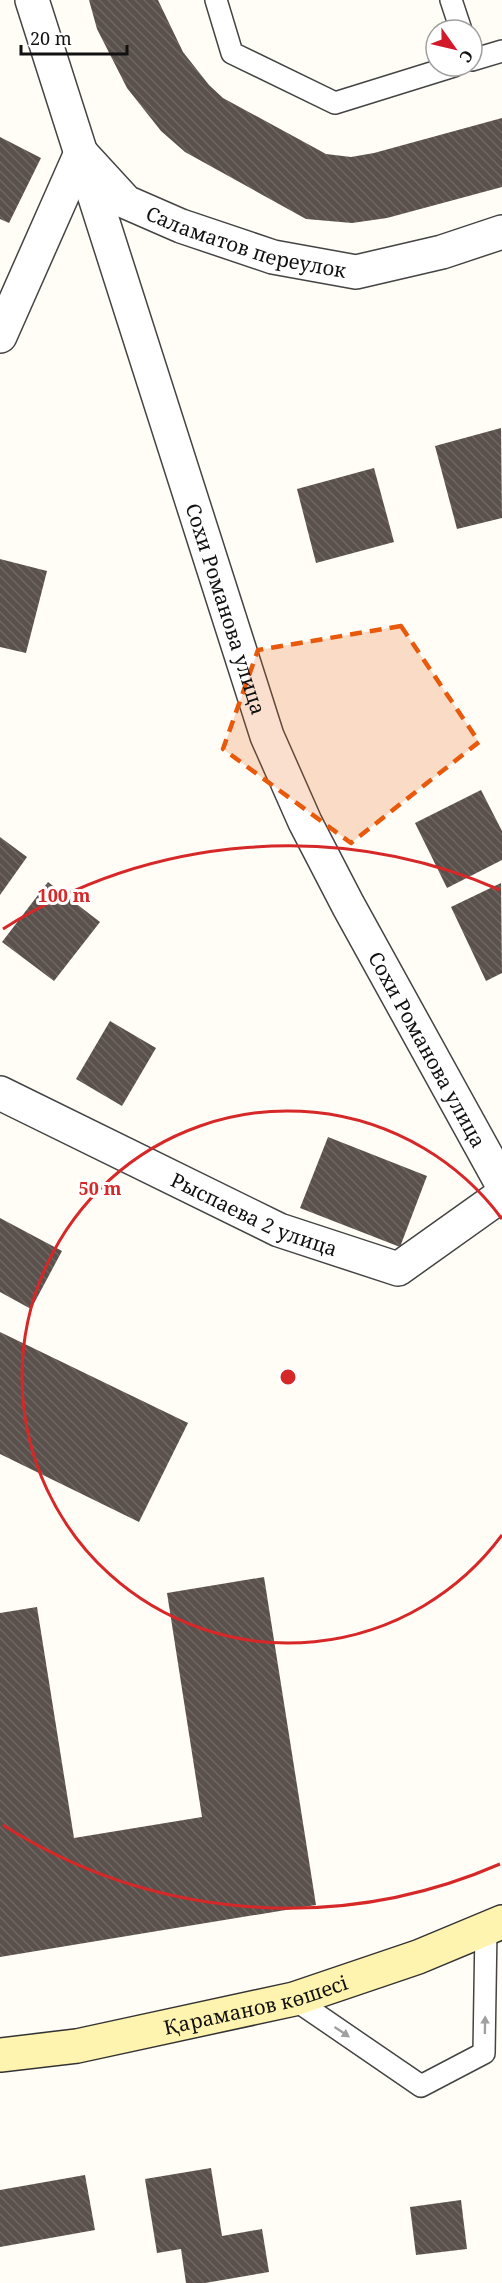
<svg xmlns="http://www.w3.org/2000/svg" width="502" height="2283" viewBox="0 0 502 2283" font-family="'Noto Serif',serif">
<style>
.building{fill:url(#building-back-hatch)}
.lines{fill:none;stroke-linecap:round;stroke-linejoin:round}
.service-casing{stroke:#444;stroke-width:24}
.minor-casing{stroke:#444;stroke-width:36}
.secondary-casing{stroke:#333;stroke-width:36}
.service{stroke:#fff;stroke-width:21}
.minor{stroke:#fff;stroke-width:33}
.secondary{stroke:#fff3b0;stroke-width:33}
.oneway{fill:#a0a0a0}
.marked{fill:#e8590c;fill-opacity:0.2;stroke:#e8590c;stroke-width:4.5;stroke-dasharray:12 8;stroke-linejoin:round}
.ring{fill:none;stroke:#d62828;stroke-width:3}
.labels{text-anchor:middle;dominant-baseline:central;stroke-width:6;stroke-linejoin:round;paint-order:stroke}
.street-label{font-size:20px;fill:#111;stroke:#fff}
.centre{fill:#d62828;stroke:#fff;stroke-width:3}
.ring-label{font-size:18px;text-anchor:middle;font-weight:bold;fill:#d62828;stroke:#fff;stroke-width:6;stroke-linejoin:round;paint-order:stroke}
</style>
<defs>
<pattern id="building-back-hatch" width="6" height="6" patternUnits="userSpaceOnUse" patternTransform="scale(1.5)"><rect width="6" height="6" fill="#5b514c"/><path d="M-1 5l2 2M0 0l6 6M5-1l2 2" fill="none" stroke="#6e6662"/></pattern>
</defs>
<rect width="100%" height="100%" fill="#fffdf5"/>
<g class="building">
<path d="M89 0H158L183 52 209 85 223 98 326 154 351 157 374 153 502 118V187L387 218 352 223 306 219 185 152 161 131 127 88 97 29Z"/>
<path d="M0 137 41 158 9 223 0 219Z"/>
<path d="M501 428 502 518 457 529 435 446Z"/>
<path d="M374 468 394 542 316 563 297 489Z"/>
<path d="M0 559 47 571 26 653 0 647Z"/>
<path d="M481 790 502 831V860L447 888 415 823Z"/>
<path d="M0 837 27 857 0 895Z"/>
<path d="M48 882 100 922 54 981 2 942Z"/>
<path d="M501 883 502 973 486 981 451 907Z"/>
<path d="M110 1021 156 1048 122 1106 76 1079Z"/>
<path d="M328 1137 427 1176 400 1247 300 1208Z"/>
<path d="M0 1218 62 1251 31 1309 0 1292Z"/>
<path d="M0 1332 188 1423 139 1522 0 1454Z"/>
<path d="M264 1577 316 1905 0 1957V1613L37 1607 74 1838 202 1817 167 1593Z"/>
<path d="M211 2168 222 2236 262 2229 269 2272 205 2283H186L181 2249 157 2253 145 2179Z"/>
<path d="M85 2175 95 2230 0 2247V2190Z"/>
<path d="M461 2200 467 2249 416 2255 410 2207Z"/>
</g>
<g class="lines">
<defs>
<g id="service">
<path d="M216 0 232 53 335 103 454 66"/>
<path d="M451 0 461 30"/>
<path d="M472 60 502 51"/>
<path d="M294 1999 421 2086 484 2053 486 1929"/>
</g>
<g id="minor">
<path id="s1" d="M32 0 267 736 305 822 348 905 502 1184"/>
<path id="s2" d="M0 336 81 153 126 202 181 226 273 257 356 272 442 252 502 232"/>
<path id="s3" d="M0 1093 279 1230 398 1269 502 1195"/>
</g>
<g id="secondary">
<path id="s4" d="M0 2055 77 2046 294 1999 418 1957 502 1922"/>
</g>
</defs>
<use href="#service" class="service-casing"/>
<use href="#minor" class="minor-casing"/>
<use href="#secondary" class="secondary-casing"/>
<use href="#service" class="service"/>
<use href="#minor" class="minor"/>
<use href="#secondary" class="secondary"/>
</g>
<defs><path id="oneway-solid" d="M-6-.8H1V-3.2L6.5 0L1 3.2V.8H-6Z" transform="scale(1.5)"/></defs>
<g class="oneway">
<use href="#oneway-solid" transform="translate(485 2025) rotate(-89)"/>
<use href="#oneway-solid" transform="translate(342 2032) rotate(34)"/>
</g>
<path class="marked" d="M401 626 479 742 351 843 223 749 258 650Z"/>
<g class="ring">
<path d="M502 1535A266 266 0 1 1 502 1219"/>
<path d="M500 1864A531 531 0 0 1 3 1825M3 929A531 531 0 0 1 500 890"/>
</g>
<g class="labels">
<g class="street-label">
<text stroke="none"><textPath href="#s2" startOffset="394">Саламатов переулок</textPath></text>
<text stroke="none"><textPath href="#s1" startOffset="639">Сохи Романова улица</textPath></text>
<text stroke="none"><textPath href="#s1" startOffset="1125">Сохи Романова улица</textPath></text>
<text stroke="none"><textPath href="#s3" startOffset="282">Рыспаева 2 улица</textPath></text>
<text stroke="none"><textPath href="#s4" startOffset="261">Қараманов көшесі</textPath></text>
</g>
</g>
<circle cx="288" cy="1377" r="9" class="centre"/>
<g class="ring-label">
<text x="64" y="902">100 m</text>
<text x="100" y="1195">50 m</text>
</g>
<g transform="translate(454 48) rotate(124)"><circle r="28" fill="#ffffff" stroke="#a0a0a0" stroke-width="1.5"/>
<path d="M0-4.5L10 22L0 15L-10 22Z" fill="#d21829"/>
<text y="-9" font-size="16" font-weight="bold" text-anchor="middle" fill="#111111">С</text>
</g>
<path d="M21 45v9h106v-9" fill="none" stroke="#111111" stroke-width="3"/>
<text x="30" y="45" font-size="18" fill="#111111" stroke="#ffffff" stroke-width="4.5" paint-order="stroke">20 m</text>
</svg>
